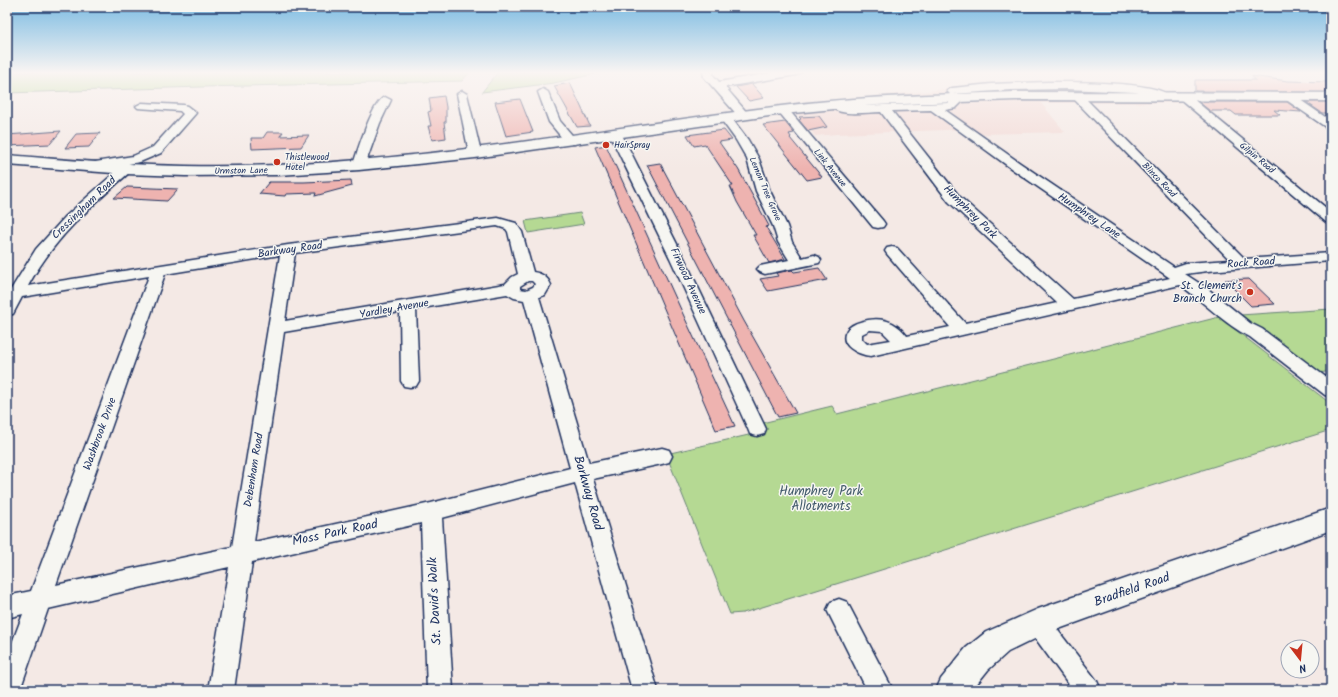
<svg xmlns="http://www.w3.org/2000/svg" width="1338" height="697" viewBox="0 0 1338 697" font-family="Kalam,sans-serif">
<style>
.built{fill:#f2d9d5}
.green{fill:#b5d993;stroke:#688478}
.building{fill:#eeb3b0;stroke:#1b2f5e}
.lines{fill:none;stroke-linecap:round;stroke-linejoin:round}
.minor-casing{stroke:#1b2f5e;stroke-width:3}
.tertiary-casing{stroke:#1b2f5e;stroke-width:3}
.secondary-casing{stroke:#1b2f5e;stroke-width:3}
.minor{fill:#f6f6f2;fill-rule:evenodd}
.tertiary{fill:#f6f6f2;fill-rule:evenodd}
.secondary{fill:#f6f6f2;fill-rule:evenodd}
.poi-dot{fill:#c8321e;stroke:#f6f6f2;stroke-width:1.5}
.labels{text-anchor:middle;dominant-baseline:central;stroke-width:3;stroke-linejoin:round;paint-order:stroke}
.far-poi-label{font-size:9px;fill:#1b2f5e;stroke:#f6f6f2;text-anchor:start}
.far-street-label{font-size:9px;fill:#1b2f5e;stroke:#f6f6f2}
.street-label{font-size:11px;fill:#1b2f5e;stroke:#f6f6f2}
.poi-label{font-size:11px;fill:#1b2f5e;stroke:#f6f6f2;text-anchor:end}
.near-park-label{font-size:13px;fill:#425a6b;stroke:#f6f6f2}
.near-street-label{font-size:13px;fill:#1b2f5e;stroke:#f6f6f2}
</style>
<rect width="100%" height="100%" fill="#f4e9e5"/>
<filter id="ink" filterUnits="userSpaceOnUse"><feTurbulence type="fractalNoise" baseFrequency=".025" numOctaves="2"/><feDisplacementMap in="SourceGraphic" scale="8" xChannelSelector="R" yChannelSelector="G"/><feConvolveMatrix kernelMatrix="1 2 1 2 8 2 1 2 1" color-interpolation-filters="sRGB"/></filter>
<g filter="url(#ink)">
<path class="built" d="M990 85 1113 86 1168 92 1180 103H1041L1065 132 980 134 972 129 837 134 815 136 790 104Z"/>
<g class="green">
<path d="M7 72H470L462 81 201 87 7 93Z"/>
<path d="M498 72H604L554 83 482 92Z"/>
<path d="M580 213 584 224 528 233 525 221Z"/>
<path d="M1331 309V371L1319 373 1240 315Z"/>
<path d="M1219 317 1331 404V430L743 613 730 614 666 454 766 431 762 423 832 406 837 414Z"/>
</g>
<g class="building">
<path d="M1251 76 1288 81 1331 82V92L1195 91V80H1256Z"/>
<path d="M570 83 590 126 577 127 554 86Z"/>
<path d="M752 84 764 98 749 101 736 87Z"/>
<path d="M444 96 446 107V122H444L446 138 432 140 428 126H431L428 112 431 111 429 98Z"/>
<path d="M520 99 533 132 506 136 495 102Z"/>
<path d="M1199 102H1287L1301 112 1274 110 1280 115H1236L1231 111H1210Z"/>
<path d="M1306 102H1331V113H1322Z"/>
<path d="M819 116 827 127 808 131 799 120 801 119 799 117Z"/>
<path d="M785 122 794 133 789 134 791 137 790 138 822 177 807 180 763 125Z"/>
<path d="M724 130 732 140 719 142 738 169 769 226 766 227 785 259 769 263 753 235H756L737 202 730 186H733L705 144 694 146 687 135Z"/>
<path d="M61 131 50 144 7 146V135Z"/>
<path d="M267 132H283L280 136 309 135 301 147 252 149 251 138H263Z"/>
<path d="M100 133 89 147 65 148 76 134Z"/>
<path d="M606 145 688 325 735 426 716 430 595 147Z"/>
<path d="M660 163 744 321 796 413 778 417 647 165Z"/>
<path d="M351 180 352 186 315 196 316 193 286 194 285 196 259 194 269 182H304Z"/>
<path d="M127 187 178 189 167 201 114 198Z"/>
<path d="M819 268 827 280 768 291 760 279 778 276 776 273 792 270 794 272Z"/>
<path d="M1249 279 1275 304 1251 306 1225 280Z"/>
</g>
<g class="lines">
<defs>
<g id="minor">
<path d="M703 72H713V75L719 82 776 72H801L796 75 725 87 749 115 747 117H739L704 77Z"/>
<path d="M1047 82C1068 82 1158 81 1169 96L1164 99 1135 92 1066 89 1010 90 953 94 955 95 961 103 956 108 945 110 1020 163 1174 267 1186 263 1230 260 1073 98 1072 96 1073 94H1081L1245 259 1331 253V261L1208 271 1185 274 1208 289 1250 323 1262 329 1331 381V397L1325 395 1250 337C1224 324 1204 302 1180 285L871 356C859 355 837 345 847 330 850 326 856 323 860 322 879 316 895 320 907 336L950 327 887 254 885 251 887 248 892 247 897 248 965 323 1057 303 949 202 881 112C866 112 839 118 828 104L830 102C837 100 844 105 852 106L949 103 946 97 950 94 947 91 952 88 991 84ZM931 110 1012 169 1170 278 1073 299 959 196 892 111ZM870 330 882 331 891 340 867 344 862 339V334Z"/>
<path d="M543 89 548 92 560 121 577 141 575 144H567L549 122 538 92Z"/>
<path d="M462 91 467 94 481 153 479 156H471L469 153 457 94Z"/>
<path d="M1183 93 1187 94 1331 212V223L1326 222 1179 98 1178 96 1179 94Z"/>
<path d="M1289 94 1293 95 1331 121V129L1327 128 1285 99 1284 97 1285 95Z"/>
<path d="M385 97 391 100 380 123 365 165 363 168H355L353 165C357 152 373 100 385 97Z"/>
<path d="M142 103 183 105 187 106 196 113 161 153 140 162 93 170 89 169 87 166 89 163 133 156 153 147 183 114 180 111 138 108 136 106Z"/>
<path d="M783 107 787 108 883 221 885 224 883 227 878 228 873 227 779 112 777 110 779 108Z"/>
<path d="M726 115 730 116 748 140 759 159 770 191 787 226 792 242 802 258 814 255 819 257 821 260 819 263 765 274 760 272 757 269 760 266 789 260 778 242 773 226 756 191 747 159 736 140 720 118 722 116Z"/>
<path d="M616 131 620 132 622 135 684 258 766 429 764 434 757 436 750 434 748 429 670 258 610 135 612 132Z"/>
<path d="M126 165 130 166 132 169 130 172C90 207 54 238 28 286L288 245 498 218 516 223 522 232 533 272C541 273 548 277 551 285L545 295 539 297 589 463 662 448 669 450 672 456 669 462 662 464 593 479 658 690H632L575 483 442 518 453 690H427L421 523 252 562 234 690H208L229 567 48 609 20 690H7V656L23 614 7 618V596L31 591 149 276 22 297 13 314 7 315V296L36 249 66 216 122 166ZM497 226 506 229 508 232 518 274 512 277 505 284 285 321 295 253ZM280 255 232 547 56 585 165 274ZM528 281H532L535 284 533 287 526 290 520 289V286ZM507 294 514 298 524 300 570 468 431 503 254 542 284 332 400 312 401 381 404 386 410 387 416 386 419 381 416 309Z"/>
<path d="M839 599 847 602 893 690H867L827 610 831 602Z"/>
<path d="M1038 612 1046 615 1097 681 1101 690H1073L1030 631 1026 623 1030 615Z"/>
</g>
<path id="tertiary" d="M1331 508V530L1045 634 1008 652 988 670 972 690H936L941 679 966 648 986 632 1038 609Z"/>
<path id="secondary" d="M1015 92 1331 93V101L1015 100 875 105 783 114 475 158 359 170 278 175 185 176 126 174 7 165V155C66 160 125 165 185 166 242 167 300 165 358 160 500 149 640 123 781 106 859 96 937 95 1015 92Z"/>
</defs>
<use href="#minor" class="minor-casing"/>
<use href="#tertiary" class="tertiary-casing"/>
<use href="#secondary" class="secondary-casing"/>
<use href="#minor" class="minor"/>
<use href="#tertiary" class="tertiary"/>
<use href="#secondary" class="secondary"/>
</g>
</g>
<linearGradient id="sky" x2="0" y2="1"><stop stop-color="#7bbbe2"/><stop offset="0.43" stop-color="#faf5f3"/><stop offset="1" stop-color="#faf5f3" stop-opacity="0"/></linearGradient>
<rect width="1338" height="169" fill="url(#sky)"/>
<g class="poi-dot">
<circle cx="606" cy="145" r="4"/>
<circle cx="277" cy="162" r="4"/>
<circle cx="1250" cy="292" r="4"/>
</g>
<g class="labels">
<g class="far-poi-label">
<text x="614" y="145">HairSpray</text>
<text x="285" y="157">Thistlewood<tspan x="285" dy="10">Hotel</tspan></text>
</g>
<g class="far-street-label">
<text transform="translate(1257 158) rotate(40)">Gilpin Road</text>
<text transform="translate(830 168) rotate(51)">Link Avenue</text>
<text transform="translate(241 171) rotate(-1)">Urmston Lane</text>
<text transform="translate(1159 180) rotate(46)">Blinco Road</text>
<text transform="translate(765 189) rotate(67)">Lemon Tree Grove</text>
</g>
<g class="street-label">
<text transform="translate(84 208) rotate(-44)">Cressingham Road</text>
<text transform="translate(970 212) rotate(45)">Humphrey Park</text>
<text transform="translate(1089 216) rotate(34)">Humphrey Lane</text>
<text transform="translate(290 250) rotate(-8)">Barkway Road</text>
<text transform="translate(1251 263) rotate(-4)">Rock Road</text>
<text transform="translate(688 281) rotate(65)">Firwood Avenue</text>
<text transform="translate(394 309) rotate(-10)">Yardley Avenue</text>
<text transform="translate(100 434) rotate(-70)">Washbrook Drive</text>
<text transform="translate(254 470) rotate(-81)">Debenham Road</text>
</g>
<g class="poi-label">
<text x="1242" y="286">St. Clement's<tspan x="1242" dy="13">Branch Church</tspan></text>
</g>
<g class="near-park-label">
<text x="821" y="491">Humphrey Park<tspan x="821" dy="15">Allotments</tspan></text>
</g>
<g class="near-street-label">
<text transform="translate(588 493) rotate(74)">Barkway Road</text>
<text transform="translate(335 533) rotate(-12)">Moss Park Road</text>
<text transform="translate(1132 590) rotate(-19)">Bradfield Road</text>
<text transform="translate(435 601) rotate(-93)">St. David's Walk</text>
</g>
</g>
<rect width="1338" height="697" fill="none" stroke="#f6f6f2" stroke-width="24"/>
<rect x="12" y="12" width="1314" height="673" fill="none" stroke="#1b2f5e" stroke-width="1.5" filter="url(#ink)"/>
<g transform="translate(1300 659) rotate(164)"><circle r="19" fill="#f6f6f2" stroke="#9ea6b7"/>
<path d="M0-3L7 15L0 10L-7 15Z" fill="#c8321e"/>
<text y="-6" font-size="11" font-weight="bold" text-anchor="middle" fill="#1b2f5e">N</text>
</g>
</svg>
